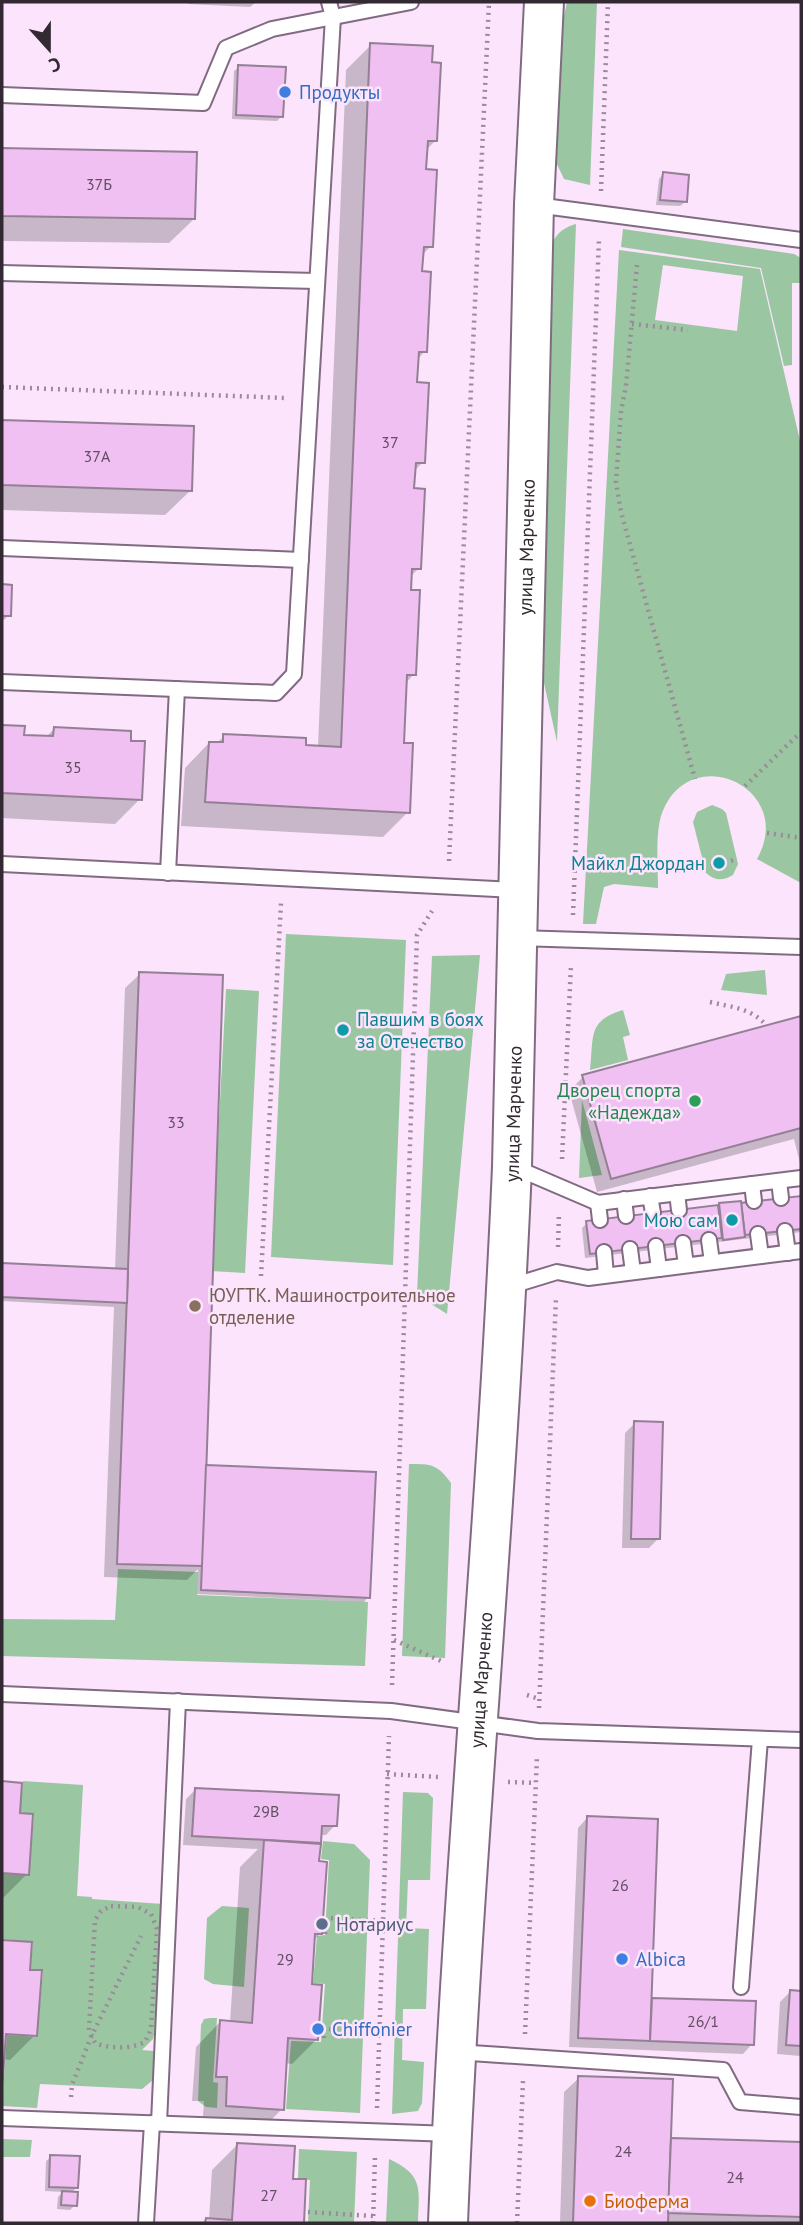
<svg xmlns="http://www.w3.org/2000/svg" width="803" height="2225" viewBox="0 0 803 2225" font-family="'PT Sans',sans-serif">
<style>
.green{fill:#9ac6a1;fill-rule:evenodd}
.shadow{fill:#0003}
.building{fill:#f0c0f2;stroke:#947f95;stroke-width:2}
.lines{fill:none;stroke-linecap:round;stroke-linejoin:round}
.lane-casing{stroke:#806b80;stroke-width:18}
.secondary-casing{stroke:#806b80;stroke-width:42}
.path{stroke:#9a8a9a;stroke-width:4.5;stroke-dasharray:2 5;stroke-linecap:butt}
.lane{stroke:#fff;stroke-width:14}
.secondary{stroke:#fff;stroke-width:38}
.shop-dot{fill:#3f7fe0;stroke:#fbe4fc;stroke-width:2.5}
.culture-dot{fill:#0f9aa8;stroke:#fbe4fc;stroke-width:2.5}
.leisure-dot{fill:#2e9e5b;stroke:#fbe4fc;stroke-width:2.5}
.education-dot{fill:#8d6e63;stroke:#fbe4fc;stroke-width:2.5}
.service-dot{fill:#5c6f8a;stroke:#fbe4fc;stroke-width:2.5}
.food-dot{fill:#e8710a;stroke:#fbe4fc;stroke-width:2.5}
.labels{text-anchor:middle;dominant-baseline:central;stroke-width:5;stroke-linejoin:round;paint-order:stroke}
.number-label{font-size:16px;fill:#624f62}
.shop-label{font-size:19px;fill:#366cbe;stroke:#fbe4fc;text-anchor:start}
.street-label{font-size:19px;fill:#322932;stroke:#fbe4fc}
.culture-label{font-size:19px;fill:#0d838f;stroke:#fbe4fc;text-anchor:end}
.leisure-label{font-size:19px;fill:#27864d;stroke:#fbe4fc;text-anchor:end}
.education-label{font-size:19px;fill:#785e54;stroke:#fbe4fc;text-anchor:start}
.service-label{font-size:19px;fill:#4e5e75;stroke:#fbe4fc;text-anchor:start}
.food-label{font-size:19px;fill:#c56008;stroke:#fbe4fc;text-anchor:start}
</style>
<rect width="100%" height="100%" fill="#fbe4fc"/>
<g class="green">
<path d="M567 2H597L590 185 564 179 555 160 563 21Z"/>
<path d="M576 224 557 742 544 683 548 288C550 260 544 233 576 224Z"/>
<path d="M623 229 794 254 801 258V283H792V365L784 366 761 268 621 247Z"/>
<path d="M619 250 760 269 801 445V883L757 859C797 788 690 739 662 813 655 832 658 867 658 888L614 884 604 887 596 924H583ZM663 265 743 276 737 331 655 320Z"/>
<path d="M712 805 722 809 726 813 738 864 733 875C723 881 715 881 706 873L693 822 697 812Z"/>
<path d="M286 934 406 940 393 1265 271 1257Z"/>
<path d="M480 955 447 1314 417 1295 432 956Z"/>
<path d="M765 970 767 995 721 990 726 974Z"/>
<path d="M226 989 259 991 245 1273 211 1271Z"/>
<path d="M623 1010 630 1035 623 1037 628 1060 590 1070C594 1036 587 1021 623 1010Z"/>
<path d="M582 1100 602 1175 579 1178Z"/>
<path d="M409 1464C432 1464 437 1464 451 1483L445 1658 402 1656Z"/>
<path d="M118 1569 198 1572 197 1595 368 1602 365 1666 2 1656V1619L115 1620Z"/>
<path d="M23 1781 83 1785 77 1896 92 1897V1899L163 1904 155 2030 153 2039 142 2050 154 2051 153 2080 142 2089 40 2084 37 2108 2 2106 7 2035 37 2037 43 1971 30 1969 33 1942 2 1939V1874L29 1875 34 1814 20 1812Z"/>
<path d="M403 1792 428 1793 433 1798 430 1880H408L406 1928 429 1929 426 2009H403L402 2060 424 2062 422 2103 418 2111 392 2114Z"/>
<path d="M323 1841 354 1844 370 1860 360 2113 286 2109 291 2041 321 2042 325 1984 313 1983 317 1936 325 1935 329 1860 321 1859Z"/>
<path d="M222 1906 249 1908 244 1987 213 1984 204 1979 207 1918Z"/>
<path d="M210 2018H217L213 2082 218 2083 217 2108 206 2107 198 2101 201 2025 204 2019Z"/>
<path d="M2 2139 32 2140 30 2157H2Z"/>
<path d="M299 2149 357 2152 354 2223H308L310 2180 298 2179Z"/>
<path d="M389 2159C424 2175 419 2189 418 2223H386Z"/>
</g>
<g class="shadow">
<path d="M189 2H272L255 3 250 7 188 4Z"/>
<path d="M371 45 436 140 426 150 424 171 431 246 421 256 425 351 417 360 415 384 423 462 413 472 412 490 419 568 410 577 414 674 405 684 402 744 408 812 383 837 181 826 185 768 209 743 216 744 224 736 318 747 346 70Z"/>
<path d="M239 67 282 116 277 121 232 119 234 71Z"/>
<path d="M2 150 195 153 194 219 169 243 2 241Z"/>
<path d="M663 174 685 202 680 206 656 205 659 179Z"/>
<path d="M2 422 192 428 190 491 165 515 2 510Z"/>
<path d="M2 586H11L9 615 4 620H2Z"/>
<path d="M2 727 23 728V736L46 737 54 729 140 799 115 824 2 818Z"/>
<path d="M140 974 204 1469 368 1597 364 1602 197 1594 198 1569 187 1580 104 1577 114 1307 2 1301V1265L115 1270 125 988Z"/>
<path d="M801 1018V1167L794 1139 597 1192 569 1091 583 1077Z"/>
<path d="M801 1198V1232L585 1258 582 1228 587 1223 739 1203V1205Z"/>
<path d="M635 1423 659 1538 649 1548H622L625 1433Z"/>
<path d="M2 1783 20 1784 18 1814 27 1874 2 1899Z"/>
<path d="M196 1789 335 1825 326 1835H319V1842L316 1845 321 1933 313 1941 310 1986 317 2039 292 2064 285 2063 282 2109 257 2134 202 2130 204 2101H192L196 2047 220 2022 230 2023 240 1867 258 1849 183 1845 186 1799Z"/>
<path d="M587 1818 650 2000 754 2003 752 2044 743 2054 569 2047 578 1828Z"/>
<path d="M2 1942 30 1944 28 1971 35 2035 10 2060 2 2059V2066Z"/>
<path d="M790 1992 801 1993V2056L777 2054 780 2002Z"/>
<path d="M579 2078 669 2139 801 2143V2223H560L564 2092Z"/>
<path d="M237 2145 291 2181H304L302 2223H203L209 2220 212 2170Z"/>
<path d="M51 2157 76 2188 71 2193 75 2205 70 2210 57 2209 58 2197 63 2192 45 2191 46 2161Z"/>
</g>
<g class="building">
<path d="M370 43 433 46 432 62 441 63 437 141H428L426 169 437 170 433 247H424L422 271 431 272 427 352H419L417 382 429 383 425 463H416L414 488 425 489 421 569H412L411 590H420L416 675H407L404 743H413L410 813 205 802 209 742H223V734L306 738V745L341 747Z"/>
<path d="M238 65 286 67 283 117 236 115Z"/>
<path d="M2 148 197 152 195 219 2 216Z"/>
<path d="M663 172 689 175 687 202 660 200Z"/>
<path d="M2 420 194 426 192 491 2 485Z"/>
<path d="M2 584 12 585 11 616H2Z"/>
<path d="M2 725 25 726 24 735 53 736 54 727 131 731V741H145L142 800 2 793Z"/>
<path d="M139 972 223 975 203 1566 117 1564Z"/>
<path d="M801 1016V1128L611 1179 582 1075Z"/>
<path d="M801 1196V1229L745 1235 741 1203Z"/>
<path d="M741 1201 745 1237 723 1240 719 1203Z"/>
<path d="M718 1205 722 1238 590 1254 586 1221Z"/>
<path d="M2 1263 128 1269 127 1303 2 1297Z"/>
<path d="M634 1421 663 1422 660 1539H631Z"/>
<path d="M206 1465 376 1472 370 1598 201 1590Z"/>
<path d="M2 1781 22 1783 20 1813 33 1814 29 1875 2 1873Z"/>
<path d="M195 1788 339 1795 337 1826H322L321 1843 192 1836Z"/>
<path d="M587 1816 658 1819 650 2041 578 2038Z"/>
<path d="M264 1840 321 1844 319 1861 327 1862 322 1934H315L312 1984 322 1985 318 2040 288 2038 284 2110 226 2106 227 2077H216L220 2020 252 2023Z"/>
<path d="M2 1940 32 1942 30 1970H42L37 2036 6 2034 2 2090Z"/>
<path d="M790 1990 801 1991V2046L786 2045Z"/>
<path d="M652 1998 756 2001 754 2045 650 2041Z"/>
<path d="M578 2076 673 2079 668 2223H573Z"/>
<path d="M671 2138 801 2142V2217L668 2213Z"/>
<path d="M237 2143 295 2146 293 2179H306L304 2223H205L206 2218 232 2220Z"/>
<path d="M50 2155 80 2156 78 2188 49 2187Z"/>
<path d="M62 2191 78 2192 77 2206 61 2205Z"/>
</g>
<g class="lines">
<defs>
<g id="lane">
<path d="M2 95 203 103 226 48 272 29 411 2"/>
<path d="M536 205 801 240"/>
<path d="M2 273 317 281"/>
<path d="M2 548 301 560"/>
<path d="M2 682 276 693 294 674 333 17 329 2"/>
<path d="M2 864 517 890"/>
<path d="M168 873 177 689"/>
<path d="M518 938 801 947"/>
<path d="M514 1167 598 1203 801 1178"/>
<path d="M779 1181 781 1198"/>
<path d="M752 1184 754 1201"/>
<path d="M677 1193 679 1210"/>
<path d="M650 1196 653 1213"/>
<path d="M624 1199 626 1216"/>
<path d="M598 1203 600 1220"/>
<path d="M785 1231 788 1253"/>
<path d="M758 1234 761 1256"/>
<path d="M709 1240 712 1262"/>
<path d="M683 1243 686 1265"/>
<path d="M656 1246 659 1269"/>
<path d="M630 1249 633 1272"/>
<path d="M604 1252 606 1275"/>
<path d="M508 1287 557 1272 588 1278 801 1251"/>
<path d="M2 1694 391 1711 538 1731 801 1740"/>
<path d="M741 1987 760 1739"/>
<path d="M456 2052 723 2070 740 2102 801 2107"/>
<path d="M2 2118 452 2134"/>
<path d="M159 2123 178 1701"/>
<path d="M146 2223 152 2123"/>
</g>
<g id="secondary">
<path id="s1" d="M448 2223C462 1871 497 1519 512 1167L534 204 544 2"/>
</g>
</defs>
<use href="#lane" class="lane-casing"/>
<use href="#secondary" class="secondary-casing"/>
<g class="path">
<path d="M601 191 608 2"/>
<path d="M637 265 626 386 621 411 616 482 621 512 695 779"/>
<path d="M632 324 688 330"/>
<path d="M2 387 285 398"/>
<path d="M745 786 801 732"/>
<path d="M767 833 801 838"/>
<path d="M449 861 489 2"/>
<path d="M704 868 737 859"/>
<path d="M573 915 599 238"/>
<path d="M710 1002C731 1007 751 1008 766 1025"/>
<path d="M562 1159 571 965"/>
<path d="M558 1247 559 1213"/>
<path d="M261 1276 281 903"/>
<path d="M394 1640 441 1661"/>
<path d="M392 1685 417 935 432 911"/>
<path d="M527 1695 539 1699"/>
<path d="M539 1708 556 1297"/>
<path d="M387 1774 438 1777"/>
<path d="M508 1782 536 1783"/>
<path d="M111 1906 138 1907 151 1914 157 1929 151 2029 145 2042C130 2049 111 2049 95 2043L89 2030 95 1920 101 1911Z"/>
<path d="M325 1934 326 1918 384 1921"/>
<path d="M525 2034 537 1756"/>
<path d="M324 2038V2029L380 2031"/>
<path d="M71 2097 72 2085 91 2037 141 1936"/>
<path d="M377 2108 389 1736"/>
<path d="M308 2212 373 2216"/>
<path d="M373 2223 375 2156"/>
<path d="M517 2223 523 2081"/>
</g>
<use href="#lane" class="lane"/>
<use href="#secondary" class="secondary"/>
</g>
<g class="shop-dot">
<circle cx="285" cy="92" r="7"/>
<circle cx="622" cy="1959" r="7"/>
<circle cx="318" cy="2029" r="7"/>
</g>
<g class="culture-dot">
<circle cx="719" cy="863" r="7"/>
<circle cx="343" cy="1030" r="7"/>
<circle cx="732" cy="1220" r="7"/>
</g>
<circle class="leisure-dot" cx="695" cy="1101" r="7"/>
<circle class="education-dot" cx="195" cy="1306" r="7"/>
<circle class="service-dot" cx="322" cy="1924" r="7"/>
<circle class="food-dot" cx="590" cy="2201" r="7"/>
<g class="labels">
<g class="number-label">
<text x="99" y="184">37Б</text>
<text x="390" y="442">37</text>
<text x="97" y="456">37А</text>
<text x="73" y="767">35</text>
<text x="176" y="1122">33</text>
<text x="266" y="1811">29В</text>
<text x="620" y="1885">26</text>
<text x="285" y="1959">29</text>
<text x="703" y="2021">26/1</text>
<text x="623" y="2151">24</text>
<text x="735" y="2177">24</text>
<text x="269" y="2195">27</text>
</g>
<g class="shop-label">
<text x="299" y="92">Продукты</text>
<text x="636" y="1959">Albica</text>
<text x="332" y="2029">Chiffonier</text>
</g>
<g class="street-label">
<text stroke="none"><textPath href="#s1" startOffset="1678">улица Марченко</textPath></text>
<text stroke="none"><textPath href="#s1" startOffset="1111">улица Марченко</textPath></text>
<text stroke="none"><textPath href="#s1" startOffset="544">улица Марченко</textPath></text>
</g>
<g class="culture-label">
<text x="705" y="863">Майкл Джордан</text>
<text x="357" y="1019" text-anchor="start">Павшим в боях<tspan x="357" dy="22">за Отечество</tspan></text>
<text x="718" y="1220">Мою сам</text>
</g>
<g class="leisure-label">
<text x="681" y="1090">Дворец спорта<tspan x="681" dy="22">«Надежда»</tspan></text>
</g>
<g class="education-label">
<text x="209" y="1295">ЮУГТК. Машиностроительное<tspan x="209" dy="22">отделение</tspan></text>
</g>
<g class="service-label">
<text x="336" y="1924">Нотариус</text>
</g>
<g class="food-label">
<text x="604" y="2201">Биоферма</text>
</g>
</g>
<rect width="803" height="2225" fill="none" stroke="#322932" stroke-width="7"/>
<g transform="translate(49 49) rotate(159)" stroke="#fbe4fc" stroke-width="5" paint-order="stroke">
<path d="M0-5L12 26L0 18L-12 26Z" fill="#322932"/>
<text y="-10" font-size="19" font-weight="bold" text-anchor="middle" fill="#322932">С</text>
</g>
</svg>
